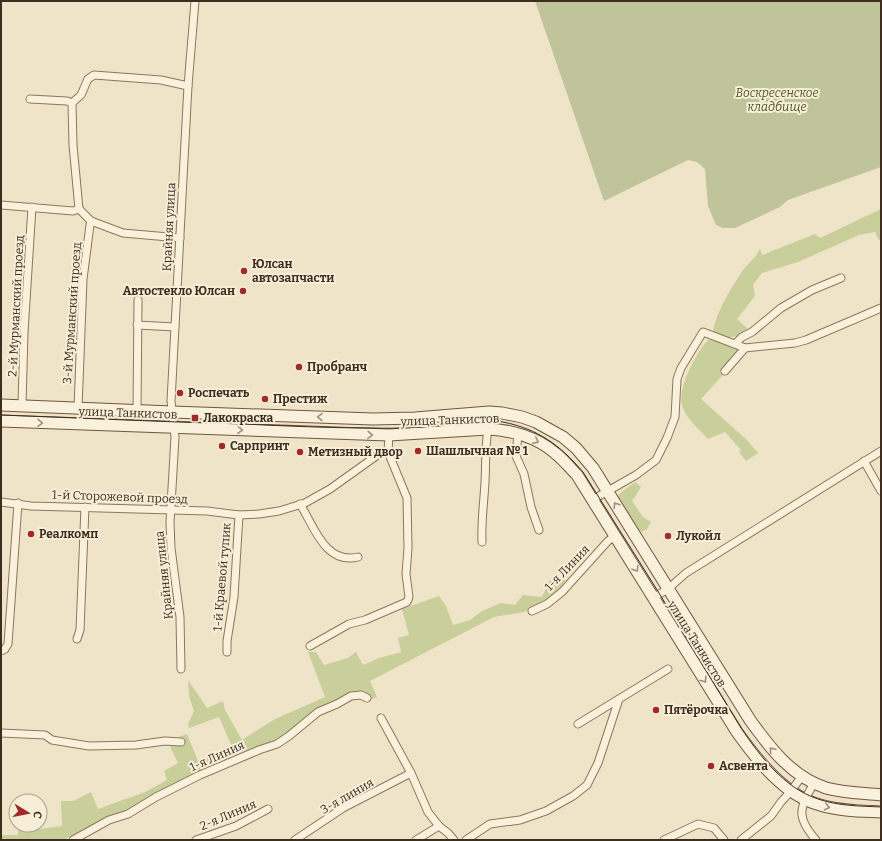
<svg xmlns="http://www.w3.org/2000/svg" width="882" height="841" viewBox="0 0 882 841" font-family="Bitter,serif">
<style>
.green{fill:#c9cf9b}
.cemetery{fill:#bfc49a}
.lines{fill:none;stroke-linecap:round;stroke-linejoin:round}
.minor-casing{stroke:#8d765c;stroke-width:9}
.secondary-casing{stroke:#6f573f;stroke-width:13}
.minor{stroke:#faf1dc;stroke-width:7}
.secondary{stroke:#faf1dc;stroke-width:11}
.tram{stroke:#3d2e20;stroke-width:1}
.oneway{stroke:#9c907e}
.poi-dot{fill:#9e2a2b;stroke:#f7eed8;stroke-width:1.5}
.labels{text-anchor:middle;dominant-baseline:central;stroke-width:4;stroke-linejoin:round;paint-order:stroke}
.park-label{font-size:12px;font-style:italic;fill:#4d5a26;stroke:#f7eed8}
.street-label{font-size:12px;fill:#3d2e20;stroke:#f7eed8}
.poi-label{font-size:12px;font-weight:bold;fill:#3d2e20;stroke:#f7eed8;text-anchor:start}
</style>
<rect width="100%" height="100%" fill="#f0e4c8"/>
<g class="green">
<path d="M881 209V240H879L875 232 859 235 798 262 762 273 753 285 755 296 737 319 749 330C734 338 727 341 713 330 718 309 731 288 743 270 750 261 755 260 760 248L762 255 815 234 820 238Z"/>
<path d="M708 340H714L745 351 701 399 747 440 758 453 746 461 739 452 741 450 725 432 708 439C700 430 685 418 682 405 677 389 697 351 708 340Z"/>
<path d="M635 482 641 487 632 501 643 517 651 522 647 529 642 532 636 527 618 497 619 494Z"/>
<path d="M566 580 557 591 545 601 524 612 494 617 370 681 377 697 372 699C365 690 361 692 350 693L277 740 257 747 202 772 126 812 105 819 63 840H1V835H18V825H38L40 829 62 826 61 801H73L91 792 98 809 145 792 167 780 164 771 178 763 169 745 170 740 187 734 198 761 232 747 219 717 189 728 188 724 194 711 189 696 188 680 207 708 223 701 225 710 242 740 275 719 325 697 308 652H316L324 665 348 658 356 652 363 665 379 658 401 652 398 638 409 635 402 609 439 596 446 606 453 625 470 620 482 611 501 603 515 605 523 595 542 597 549 581Z"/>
</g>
<path class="cemetery" d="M535 1H881V167L788 200 780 207 735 228H723L716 225 708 206 705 169 697 162 688 160 604 201Z"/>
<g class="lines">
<defs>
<g id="minor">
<path d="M30 99 67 101 72 103 81 95 88 79 94 75 161 80 188 86"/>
<path d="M72 103 73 145 79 209"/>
<path d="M1 205 73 211 79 209 91 221 123 233 180 238"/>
<path d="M137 325 175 327"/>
<path d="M735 344 742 337 752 332 781 308 812 290 841 278"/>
<path d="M725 371 745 348"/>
<path d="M22 405 24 332 32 207"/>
<path d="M78 408 83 279 90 225 91 221"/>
<path d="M137 411 138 300"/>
<path d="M518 434 516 456 524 474 531 507 539 530"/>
<path d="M864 461 881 491"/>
<path d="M592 500 636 475 656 460 667 438 675 417 677 379 681 368 703 332 745 348 795 343 806 340 881 308"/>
<path d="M1 502 31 506 207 511 239 515 259 514 279 511 305 503 330 489 379 454 388 452"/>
<path d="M300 504C314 526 325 565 358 557"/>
<path d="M482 542C481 522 484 502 485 482 486 464 485 447 488 429"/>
<path d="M653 598 669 588 686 573 881 451"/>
<path d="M532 611 547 604 562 592 608 541 615 536"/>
<path d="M77 639 80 630 85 507"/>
<path d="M310 646 349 624 365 620 407 602 409 597 406 574 408 548 407 498 388 452 389 435"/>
<path d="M1 651 5 649 8 644 18 503"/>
<path d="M227 652V641L234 597 239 515"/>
<path d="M181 669 180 617 171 548 170 522 175 437 171 401 188 86 195 1"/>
<path d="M381 718 411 773 428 812 439 826 448 833 454 840"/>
<path d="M578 724 668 669"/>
<path d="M1 733 45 735 52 740 89 746 136 745 165 741 181 742"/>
<path d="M814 783C799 809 796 817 816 840"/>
<path d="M73 840 109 820 128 814 156 797 200 775 259 750 277 744 289 736 318 712 337 704 351 696 361 695 367 698"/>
<path d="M196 840 236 826 268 809"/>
<path d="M295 840 343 808 411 773"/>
<path d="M416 840 439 826"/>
<path d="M466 840 490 824 520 820 546 811 573 796 587 785 598 763 619 699"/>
<path d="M664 840 698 824 714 828 724 840"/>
<path d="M741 840 771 816 781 802 791 791 802 776"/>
</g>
<g id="secondary">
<path d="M1 405 172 412 373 419 415 418 489 412 502 413 522 417 536 422 563 437 576 448 593 468 750 720C770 748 792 777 826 788 844 793 863 793 881 795"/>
<path d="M1 421 389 435 488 429C511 430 537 437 555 453 563 459 570 468 577 475L737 732C757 760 785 796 820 805 840 811 861 811 881 812"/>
</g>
</defs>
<use href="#minor" class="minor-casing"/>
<use href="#secondary" class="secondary-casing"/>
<use href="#minor" class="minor"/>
<use href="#secondary" class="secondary"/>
<path class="tram" d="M1 415C82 418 162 422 243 424 286 426 329 428 373 428 398 429 423 427 448 425 466 423 485 419 503 422 538 429 560 445 583 472L659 593 741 728C760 756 784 788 818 799 838 806 860 806 881 807"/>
</g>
<defs><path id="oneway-chevron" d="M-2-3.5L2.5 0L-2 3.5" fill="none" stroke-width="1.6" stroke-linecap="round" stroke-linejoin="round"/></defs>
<g class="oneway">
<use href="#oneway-chevron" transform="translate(320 417) rotate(-179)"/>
<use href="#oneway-chevron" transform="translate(40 423) rotate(2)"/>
<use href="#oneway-chevron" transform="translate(240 430) rotate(2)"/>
<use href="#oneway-chevron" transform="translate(370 435) rotate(2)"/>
<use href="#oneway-chevron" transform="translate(536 441) rotate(27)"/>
<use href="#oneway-chevron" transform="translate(616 505) rotate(-122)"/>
<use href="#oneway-chevron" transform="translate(636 569) rotate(58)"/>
<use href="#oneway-chevron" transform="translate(704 680) rotate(57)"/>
<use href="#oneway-chevron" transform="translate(772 750) rotate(-131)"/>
<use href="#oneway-chevron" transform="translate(827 807) rotate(13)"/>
</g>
<g class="poi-dot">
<circle cx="244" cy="271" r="4"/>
<circle cx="243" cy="291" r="4"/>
<circle cx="299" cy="367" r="4"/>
<circle cx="180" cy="393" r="4"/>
<circle cx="265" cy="399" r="4"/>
<rect x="191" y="414" width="8" height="8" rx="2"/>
<circle cx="222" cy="446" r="4"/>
<circle cx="418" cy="451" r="4"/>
<circle cx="300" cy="452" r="4"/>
<circle cx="31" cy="534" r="4"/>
<circle cx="668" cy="536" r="4"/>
<circle cx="656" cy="710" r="4"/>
<circle cx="711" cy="766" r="4"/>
</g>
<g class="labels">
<g class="park-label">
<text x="777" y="93">Воскресенское<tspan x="777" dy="14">кладбище</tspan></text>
</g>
<g class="street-label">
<text transform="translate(169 227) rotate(-87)">Крайняя улица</text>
<text transform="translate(16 306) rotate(-87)">2-й Мурманский проезд</text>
<text transform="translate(72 313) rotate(-86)">3-й Мурманский проезд</text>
<text transform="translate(128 413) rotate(2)">улица Танкистов</text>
<text transform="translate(450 420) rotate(-2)">улица Танкистов</text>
<text transform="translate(120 497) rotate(2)">1-й Сторожевой проезд</text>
<text transform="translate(567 568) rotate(-46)">1-я Линия</text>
<text transform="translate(164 575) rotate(-96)">Крайняя улица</text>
<text transform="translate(222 577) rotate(-85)">1-й Краевой тупик</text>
<text transform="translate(697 644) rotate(58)">улица Танкистов</text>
<text transform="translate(217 756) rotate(-24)">1-я Линия</text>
<text transform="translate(347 796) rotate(-30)">3-я линия</text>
<text transform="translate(228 815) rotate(-23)">2-я Линия</text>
</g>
<g class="poi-label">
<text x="252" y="264">Юлсан<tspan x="252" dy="14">автозапчасти</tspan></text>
<text x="235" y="291" text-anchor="end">Автостекло Юлсан</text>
<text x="307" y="367">Пробранч</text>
<text x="188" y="393">Роспечать</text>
<text x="273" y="399">Престиж</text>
<text x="203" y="418">Лакокраска</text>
<text x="230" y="446">Сарпринт</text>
<text x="426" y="451">Шашлычная № 1</text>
<text x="308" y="452">Метизный двор</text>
<text x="39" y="534">Реалкомп</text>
<text x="676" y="536">Лукойл</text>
<text x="664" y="710">Пятёрочка</text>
<text x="719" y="766">Асвента</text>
</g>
</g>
<rect width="882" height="841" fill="none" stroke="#3d2e20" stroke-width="4"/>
<g transform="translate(28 813) rotate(100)"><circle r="19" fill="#f7eed8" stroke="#ada18e"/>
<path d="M0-3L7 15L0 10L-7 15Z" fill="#9e2a2b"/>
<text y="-6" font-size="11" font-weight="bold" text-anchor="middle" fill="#3d2e20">С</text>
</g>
</svg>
